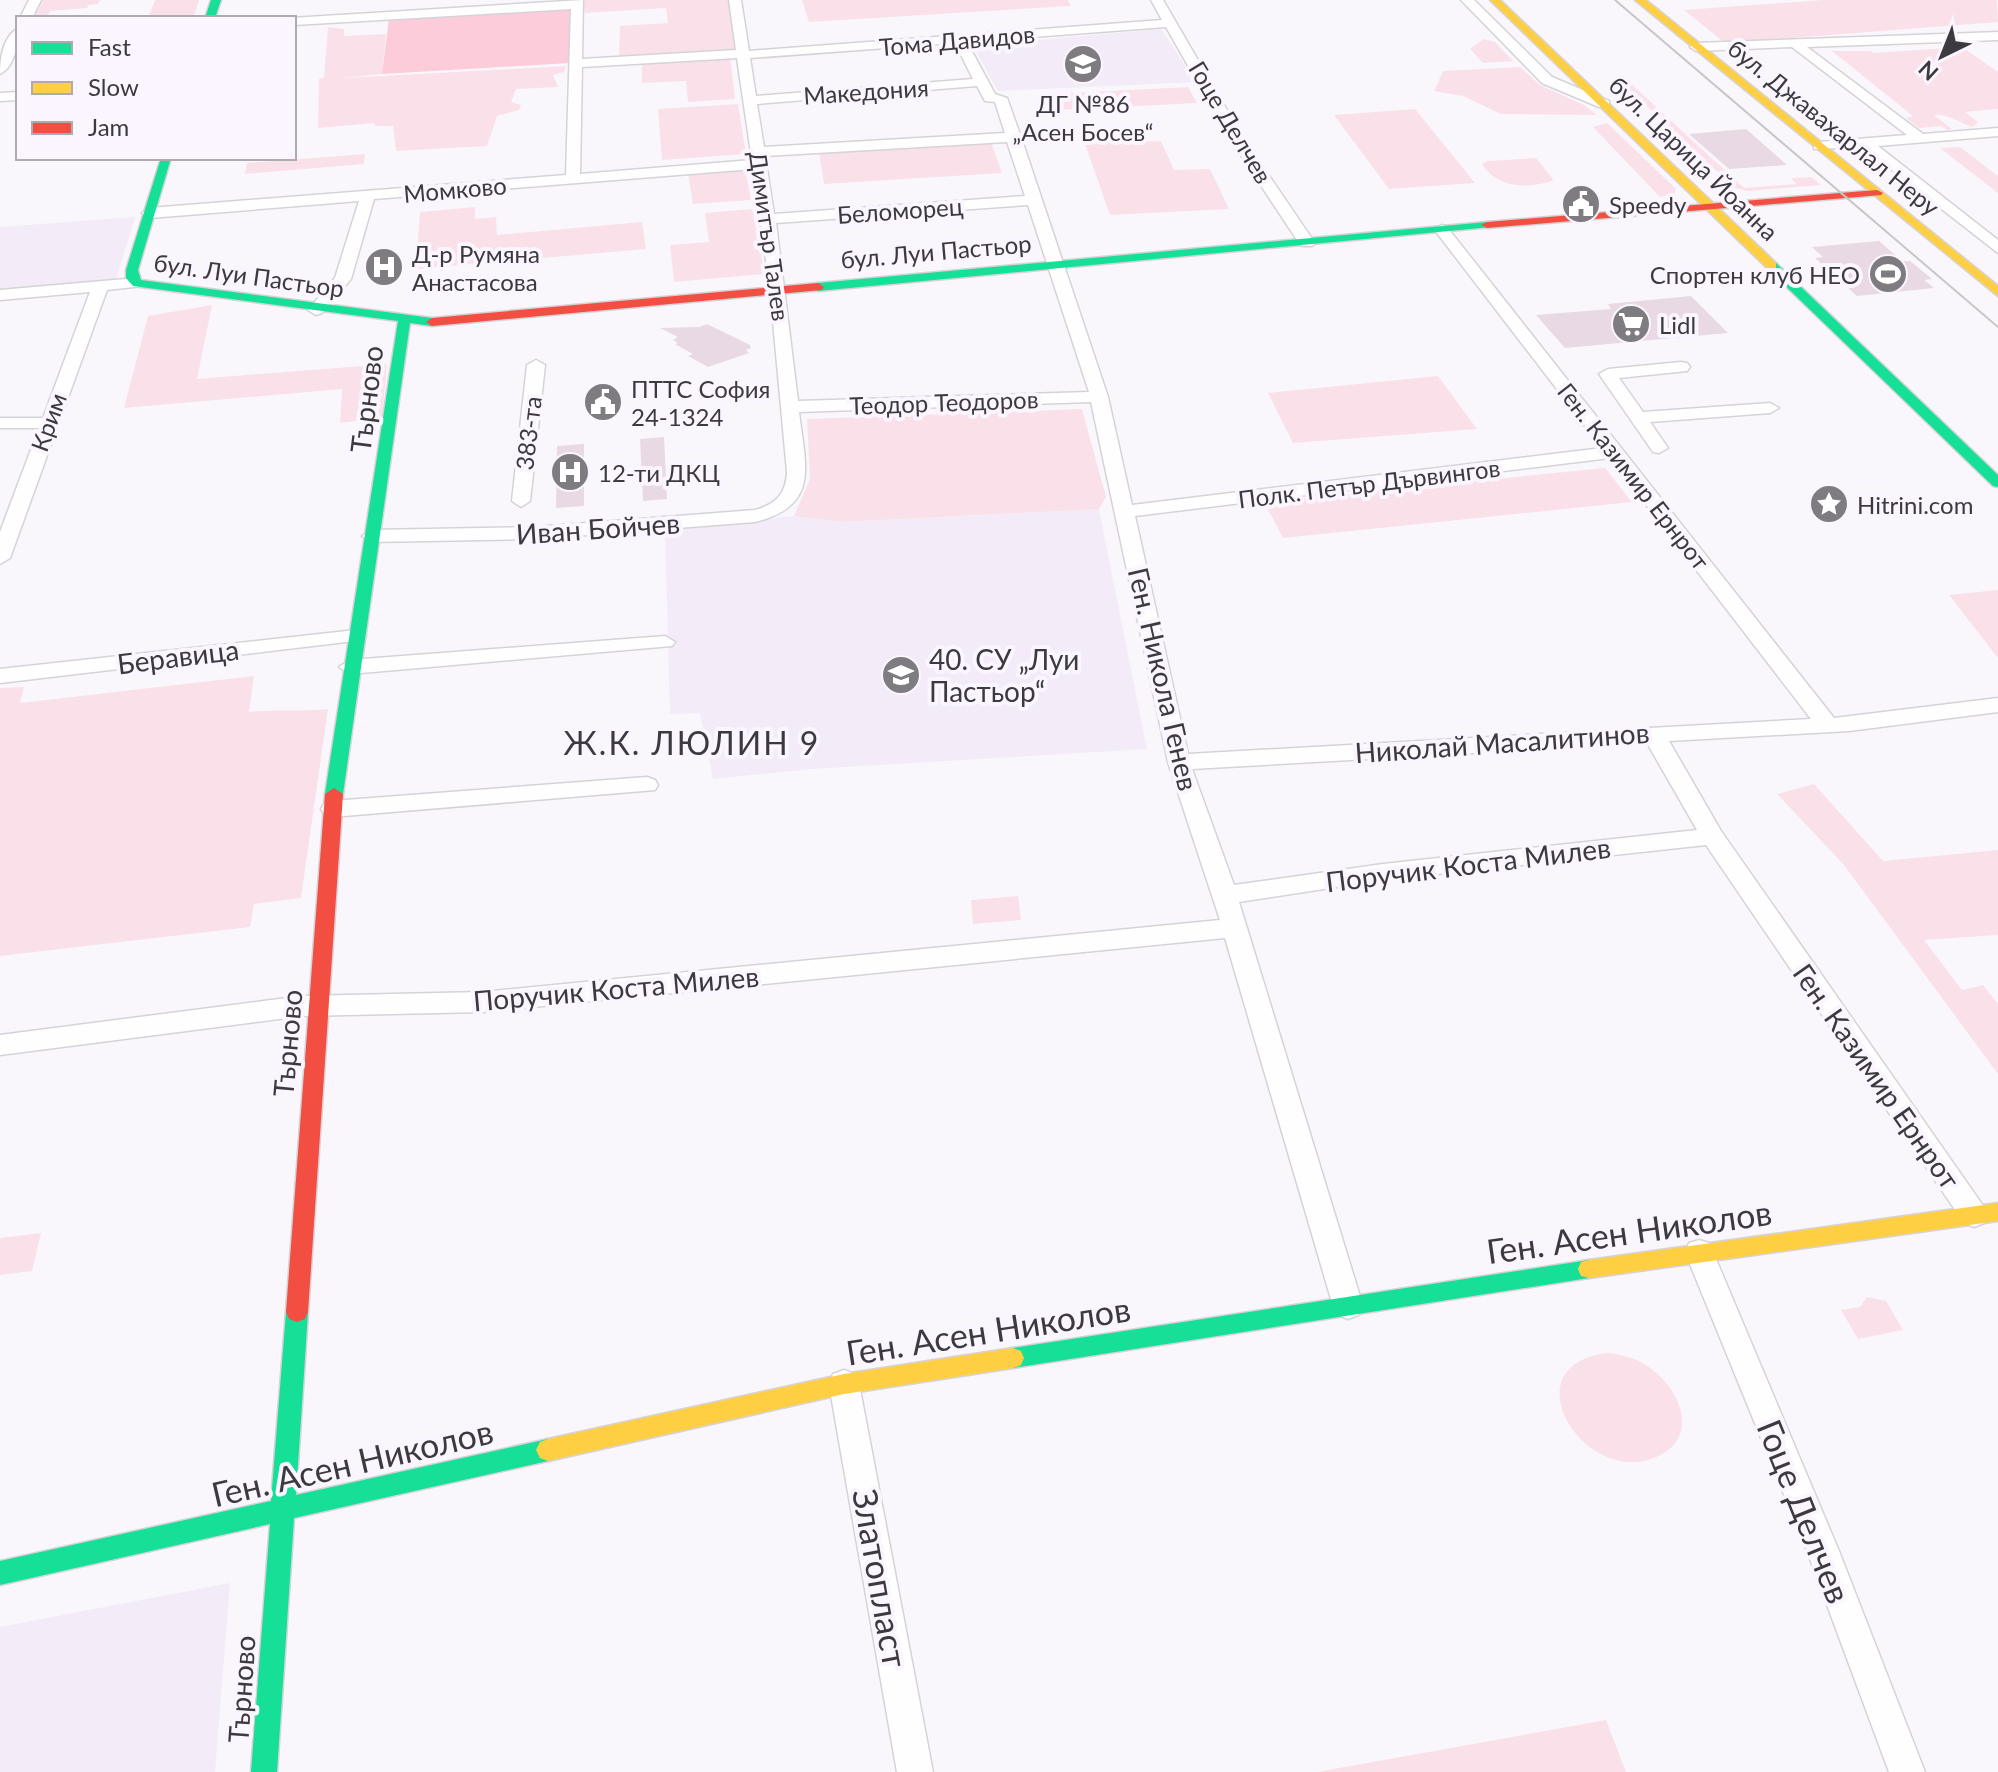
<svg xmlns="http://www.w3.org/2000/svg" width="1998" height="1772" viewBox="0 0 1998 1772" font-family="Lato,sans-serif">
<style>
.built{fill:#f3ebf7}
.green{fill:#fae1e9}
.forest{fill:#fcccda}
.building{fill:#e8d9e5}
.lines{fill:none;stroke-linecap:round;stroke-linejoin:round}
.street-casing{stroke:#d5d3d7;stroke-width:3}
.fast-casing{stroke:#d5d3d7;stroke-width:3}
.slow-casing{stroke:#d5d3d7;stroke-width:3}
.jam-casing{stroke:#d5d3d7;stroke-width:3}
.street{fill:#fefeff;fill-rule:evenodd}
.fast{fill:#16e098;fill-rule:evenodd}
.slow{fill:#ffcf43;fill-rule:evenodd}
.jam{fill:#f24e42;fill-rule:evenodd}
.tram{stroke:#c8c7c8;stroke-width:2}
.labels{text-anchor:middle;dominant-baseline:central;stroke-width:8;stroke-linejoin:round;paint-order:stroke}
.far-street-label{font-size:24px;fill:#3d3a3f;stroke:#faf5fe}
.far-poi-label{font-size:24px;fill:#3d3a3f;stroke:#faf5fe;text-anchor:start}
.street-label{font-size:28px;fill:#3d3a3f;stroke:#faf5fe}
.poi-label{font-size:28px;fill:#3d3a3f;stroke:#faf5fe;text-anchor:start}
.quarter-label{font-size:32px;letter-spacing:2px;fill:#3d3a3f;stroke:#faf5fe}
.near-street-label{font-size:34px;fill:#3d3a3f;stroke:#faf5fe}
</style>
<rect width="100%" height="100%" fill="#faf7fc"/>
<g class="built">
<path d="M1161 29 1196 82 998 91 973 46Z"/>
<path d="M135 217 116 279 103 284 0 292V227Z"/>
<path d="M1099 509 1147 749 811 769 713 779 700 713 670 714 665 530 794 516 841 522Z"/>
<path d="M230 1583 215 1772H0V1627Z"/>
</g>
<g class="green">
<path d="M43 0H100L98 4 88 5 87 8 50 11 46 18H34Z"/>
<path d="M155 0H199L193 18H148Z"/>
<path d="M583 0H730L739 52 619 59 620 26 668 23 666 8 585 13Z"/>
<path d="M802 0H1068L1071 6 809 22Z"/>
<path d="M1823 0H1997L1998 22 1725 43 1684 10Z"/>
<path d="M328 27 344 29V36L386 34 382 74 345 78 566 66 564 72 553 75 558 87 516 89 511 102 521 105 519 110 497 116 487 146 396 151 393 126H375L374 123 318 128 319 79 324 78Z"/>
<path d="M1484 39 1495 42 1513 61 1483 63 1470 49Z"/>
<path d="M1962 47 1998 72V109L1965 112 1978 122 1973 127C1959 123 1948 113 1934 115L1952 129 1947 130 1941 126 1919 128 1906 118 1913 116 1832 51H1870L1874 53Z"/>
<path d="M730 56 735 99 688 102 686 81 642 83V61Z"/>
<path d="M1520 67 1540 85 1584 105 1597 115 1501 114 1463 96 1434 91 1443 71Z"/>
<path d="M1628 81 1744 188 1796 184 1791 178 1811 177 1821 185 1747 191 1735 188 1621 82Z"/>
<path d="M1188 87 1197 103 1058 110 1051 94Z"/>
<path d="M738 104 746 154 662 160 658 109Z"/>
<path d="M1415 109 1475 183 1389 189 1334 115Z"/>
<path d="M1607 123 1676 189 1675 193 1660 197 1593 127Z"/>
<path d="M1161 141 1174 170 1210 169 1229 209 1110 215 1085 144Z"/>
<path d="M991 142 1002 173 824 184 819 152Z"/>
<path d="M1960 147 1998 176V193L1940 148Z"/>
<path d="M365 154 364 164 245 174 247 163Z"/>
<path d="M1536 158 1553 179 1552 181C1526 189 1497 188 1482 164L1488 161Z"/>
<path d="M745 169 751 200 693 204 688 173Z"/>
<path d="M475 207V219L496 217 497 235 642 222 646 249 416 269 420 212Z"/>
<path d="M752 209 765 274 674 282 670 245 709 242 705 213Z"/>
<path d="M212 305 197 379 387 364 382 418 340 423 342 389 124 408 148 316Z"/>
<path d="M1438 376 1477 429 1293 443 1268 393Z"/>
<path d="M1082 409 1106 497 1099 509 841 522 794 516 810 479 807 419Z"/>
<path d="M1605 468 1632 502 1283 538 1264 502Z"/>
<path d="M1998 590V658L1949 595Z"/>
<path d="M254 676 249 712C276 709 302 712 328 709L301 898 254 904 250 927 0 956V688L24 687 20 703Z"/>
<path d="M1814 784 1883 861 1998 850V935L1924 940 1962 990 1983 985 1998 1004V1074L1844 865 1777 794Z"/>
<path d="M1018 896 1021 920 973 924 971 900Z"/>
<path d="M41 1233 32 1271 0 1275V1238Z"/>
<path d="M1867 1297 1886 1301 1903 1330 1858 1339 1841 1310 1860 1307Z"/>
<path d="M1609 1353C1621 1355 1633 1357 1644 1364 1683 1387 1704 1444 1648 1460 1579 1480 1510 1363 1609 1353Z"/>
<path d="M1606 1720 1626 1772H1317Z"/>
</g>
<path class="forest" d="M570 6V63L382 74 389 18Z"/>
<g class="building">
<path d="M1746 129 1787 165 1729 169 1689 134Z"/>
<path d="M1879 241 1902 261H1910L1932 279 1924 280 1934 288 1857 296 1815 258 1823 257 1812 247Z"/>
<path d="M1691 296 1728 333 1565 348 1536 315 1611 309 1608 304Z"/>
<path d="M707 324 750 345 751 348 746 350 749 353 708 367 688 356 693 354 675 344 678 343 673 340 678 337 660 328 699 327Z"/>
<path d="M664 437 667 499 643 501 640 439Z"/>
<path d="M584 444V506L556 508 557 446Z"/>
</g>
<g class="lines">
<defs>
<g id="street">
<path d="M29 0H41L32 18H20Z"/>
<path d="M583 0 582 59 736 50 729 0H741L749 51 1162 20 1151 0H1163L1242 136 1315 243 1312 246H1302L1299 243 1228 136 1166 27 967 42 995 94 1007 98 1021 137 1108 397 1132 505 1602 448 1437 233 1434 230 1442 225 1447 227 1834 718 1998 698V712L1849 731 1669 741 1721 831 1984 1207 1988 1215 1984 1223 1974 1227 1964 1223 1706 845 1383 880 1239 902 1363 1306 1358 1315 1348 1319 1338 1315 1333 1306 1225 938 483 1012 302 1016 0 1055V1035L302 996 483 992 1220 920 1168 762 1091 402 799 412C805 465 821 506 755 522L535 539 372 542 362 536 372 530 535 527 755 510C776 504 786 494 787 472L770 289 753 169 374 199 351 279 322 313 316 315 308 310 335 278 359 201 150 218 142 213 150 208 566 175 571 9 294 25V18H291ZM955 43 973 79 756 96 750 58ZM737 58 752 160 580 174 582 67ZM977 86 985 101 995 102 1005 133 764 147 757 104ZM1007 142 1025 196 774 214 765 156ZM1028 205 1089 392 798 401 776 223ZM1610 458 1811 719 1188 754 1135 516ZM1647 743 1697 830 1383 864 1234 885 1192 769Z"/>
<path d="M1461 0H1474L1552 77 1609 101V107H1599L1542 83Z"/>
<path d="M18 28C18 44 15 66 0 74 0 58 3 37 18 28Z"/>
<path d="M1998 32V40L1807 47 1923 134 1998 128V136L1878 146 1998 240V253L1862 147 1814 149V143L1819 142 1907 135 1792 47 1696 51 1690 47 1696 43Z"/>
<path d="M18 92V100L0 101V93Z"/>
<path d="M137 278 145 283 143 286 107 290 10 558 0 564V532L39 428H0V418H43L90 292 0 300V290Z"/>
<path d="M536 360 545 365 530 501 521 507 512 501 527 365Z"/>
<path d="M1681 362 1687 363 1690 367 1687 371 1619 378 1643 412 1770 403 1779 408 1770 413 1650 422 1668 448 1659 453 1653 452 1599 374 1608 369Z"/>
<path d="M356 630 366 636 363 640 0 683V669Z"/>
<path d="M665 636 675 642 672 646 350 674 339 667 350 660Z"/>
<path d="M647 777 655 780 658 785 655 790 332 817 324 814 321 809 324 804 332 801Z"/>
<path d="M1699 1240 1709 1243 1713 1252 1839 1551 1925 1772H1889L1807 1551 1685 1252 1689 1243Z"/>
<path d="M844 1370 855 1374 859 1384 933 1772H897L829 1384 833 1374Z"/>
</g>
<g id="fast">
<path d="M211 0H221L215 18H205Z"/>
<path d="M161 158H171L138 270 141 280 432 318 438 322 432 326 410 323 343 794 334 800 325 794 398 321 133 286 126 278V270Z"/>
<path d="M1487 222 1491 223V227L818 291 812 287 818 283Z"/>
<path d="M1768 263H1776L1998 475V487L1993 486 1768 269Z"/>
<path d="M1589 1260 1597 1262 1600 1269 1597 1276 1589 1278 1013 1368 1005 1365 1002 1358 1005 1351 1013 1348Z"/>
<path d="M297 1302 305 1305 308 1312 296 1495 548 1439 556 1442 560 1450 556 1458 548 1461 294 1518 277 1772H251L270 1524 0 1585V1561L271 1501 286 1312 289 1305Z"/>
</g>
<g id="slow">
<path d="M1490 0H1500L1776 263V269H1768Z"/>
<path d="M1635 0H1646L1998 286V296Z"/>
<path d="M1998 1203V1221L1589 1278 1581 1276 1578 1269 1581 1262 1589 1260Z"/>
<path d="M1013 1348 1021 1351 1024 1358 1021 1365 1013 1368 844 1394 548 1461 540 1458 536 1450 540 1442 548 1439 844 1374Z"/>
</g>
<g id="jam">
<path d="M1877 190 1883 193 1881 195 1487 228 1481 225 1487 222Z"/>
<path d="M818 283 824 287 822 290 432 326 426 322 432 318Z"/>
<path d="M334 788 343 794 308 1312 305 1319 297 1322 289 1319 286 1312 325 794Z"/>
</g>
</defs>
<use href="#street" class="street-casing"/>
<use href="#fast" class="fast-casing"/>
<use href="#slow" class="slow-casing"/>
<use href="#jam" class="jam-casing"/>
<use href="#street" class="street"/>
<use href="#fast" class="fast"/>
<use href="#slow" class="slow"/>
<use href="#jam" class="jam"/>
<path class="tram" d="M1615 0 1998 327"/>
</g>
<defs>
<symbol id="school-disc" viewBox="-11 -11 22 22"><circle r="9.5" fill="#7f7c81" stroke="#faf5fe"/><path d="M0-5L7-2L0 1L-7-2ZM-4 1L0 2.5L4 1V4Q0 6-4 4Z" fill="#fff"/></symbol>
<symbol id="civic-disc" viewBox="-11 -11 22 22"><circle r="9.5" fill="#7f7c81" stroke="#faf5fe"/><path d="M-.6-6.5H3V-4.5H.6V-3L4-1V1h2V6H-6V1h2V-1L-.6-3ZM-1.2 2.5V6h2.4V2.5Z" fill="#fff"/></symbol>
<symbol id="hospital-disc" viewBox="-11 -11 22 22"><circle r="9.5" fill="#7f7c81" stroke="#faf5fe"/><path d="M-5-5h3v3.5h4V-5h3V5h-3V1.5h-4V5h-3Z" fill="#fff"/></symbol>
<symbol id="stadium-disc" viewBox="-11 -11 22 22"><circle r="9.5" fill="#7f7c81" stroke="#faf5fe"/><path d="M0-5a6.5 5 0 1 0 0 10a6.5 5 0 1 0 0-10ZM-3.5-1.8h7v3.6h-7Z" fill="#fff"/></symbol>
<symbol id="supermarket-disc" viewBox="-11 -11 22 22"><circle r="9.5" fill="#7f7c81" stroke="#faf5fe"/><path d="M-6-5.5h2.5l.6 2H6L4.5 2H-2.5L-4.4-4H-6ZM-1.5 3.2a1.3 1.3 0 1 0 .1 0ZM3 3.2a1.3 1.3 0 1 0 .1 0Z" fill="#fff"/></symbol>
<symbol id="sight-disc" viewBox="-11 -11 22 22"><circle r="9.5" fill="#7f7c81" stroke="#faf5fe"/><path d="M0-6L1.8-2.2L6-1.7L2.9 1.2L3.7 5.4L0 3.3L-3.7 5.4L-2.9 1.2L-6-1.7L-1.8-2.2Z" fill="#fff"/></symbol>
</defs>
<g fill-rule="evenodd">
<use href="#school-disc" x="1061" y="42" width="44" height="44"/>
<use href="#civic-disc" x="1559" y="182" width="44" height="44"/>
<use href="#hospital-disc" x="362" y="245" width="44" height="44"/>
<use href="#stadium-disc" x="1866" y="252" width="44" height="44"/>
<use href="#supermarket-disc" x="1609" y="302" width="44" height="44"/>
<use href="#civic-disc" x="581" y="380" width="44" height="44"/>
<use href="#hospital-disc" x="548" y="450" width="44" height="44"/>
<use href="#sight-disc" x="1807" y="482" width="44" height="44"/>
<use href="#school-disc" x="879" y="653" width="44" height="44"/>
</g>
<g class="labels">
<g class="far-street-label">
<text transform="translate(957 40) rotate(-5)">Тома Давидов</text>
<text transform="translate(866 91) rotate(-4)">Македония</text>
<text transform="translate(1231 122) rotate(59)">Гоце Делчев</text>
<text transform="translate(1834 127) rotate(39)">бул. Джавахарлал Неру</text>
<text transform="translate(1694 158) rotate(44)">бул. Царица Йоанна</text>
<text transform="translate(455 189) rotate(-5)">Момково</text>
<text transform="translate(900 210) rotate(-4)">Беломорец</text>
<text transform="translate(770 236) rotate(82)">Димитър Талев</text>
<text transform="translate(936 251) rotate(-5)">бул. Луи Пастьор</text>
<text transform="translate(249 275) rotate(8)">бул. Луи Пастьор</text>
<text transform="translate(944 402) rotate(-2)">Теодор Теодоров</text>
<text transform="translate(48 422) rotate(-70)">Крим</text>
<text transform="translate(528 433) rotate(-83)">383-та</text>
<text transform="translate(1634 476) rotate(52)">Ген. Казимир Ернрот</text>
<text transform="translate(1369 483) rotate(-7)">Полк. Петър Дървингов</text>
</g>
<g class="far-poi-label">
<text x="1083" y="103" text-anchor="middle">ДГ №86<tspan x="1083" dy="28">„Асен Босев“</tspan></text>
<text x="1609" y="204">Speedy</text>
<text x="412" y="253">Д-р Румяна<tspan x="412" dy="28">Анастасова</tspan></text>
<text x="1860" y="274" text-anchor="end">Спортен клуб НЕО</text>
<text x="1659" y="324">Lidl</text>
<text x="631" y="388">ПТТС София<tspan x="631" dy="28">24-1324</tspan></text>
<text x="598" y="472">12-ти ДКЦ</text>
<text x="1857" y="504">Hitrini.com</text>
</g>
<g class="street-label">
<text transform="translate(366 399) rotate(-83)">Търново</text>
<text transform="translate(598 528) rotate(-4)">Иван Бойчев</text>
<text transform="translate(178 656) rotate(-7)">Беравица</text>
<text transform="translate(1164 679) rotate(77)">Ген. Никола Генев</text>
<text transform="translate(1502 742) rotate(-4)">Николай Масалитинов</text>
<text transform="translate(1468 864) rotate(-7)">Поручик Коста Милев</text>
<text transform="translate(616 988) rotate(-5)">Поручик Коста Милев</text>
<text transform="translate(287 1043) rotate(-85)">Търново</text>
<text transform="translate(1877 1076) rotate(55)">Ген. Казимир Ернрот</text>
<text transform="translate(241 1689) rotate(-86)">Търново</text>
</g>
<g class="poi-label">
<text x="929" y="659">40. СУ „Луи<tspan x="929" dy="32">Пастьор“</tspan></text>
</g>
<g class="quarter-label">
<text x="692" y="742">Ж.К. ЛЮЛИН 9</text>
</g>
<g class="near-street-label">
<text transform="translate(1629 1231) rotate(-8)">Ген. Асен Николов</text>
<text transform="translate(988 1330) rotate(-9)">Ген. Асен Николов</text>
<text transform="translate(352 1462) rotate(-13)">Ген. Асен Николов</text>
<text transform="translate(1805 1511) rotate(68)">Гоце Делчев</text>
<text transform="translate(881 1578) rotate(80)">Златопласт</text>
</g>
</g>
<rect x="16" y="16" width="280" height="144" fill="#faf5fe" stroke="#aeaab2" stroke-width="2"/>
<rect x="32" y="42" width="40" height="12" fill="#16e098" stroke="#aeaab2" stroke-width="2"/>
<text x="88" y="56" font-size="24" fill="#3d3a3f">Fast</text>
<rect x="32" y="82" width="40" height="12" fill="#ffcf43" stroke="#aeaab2" stroke-width="2"/>
<text x="88" y="96" font-size="24" fill="#3d3a3f">Slow</text>
<rect x="32" y="122" width="40" height="12" fill="#f24e42" stroke="#aeaab2" stroke-width="2"/>
<text x="88" y="136" font-size="24" fill="#3d3a3f">Jam</text>
<g transform="translate(1942 56) rotate(223)" stroke="#faf5fe" stroke-width="6" paint-order="stroke">
<path d="M0-6L14 30L0 20L-14 30Z" fill="#3d3a3f"/>
<text y="-12" font-size="22" font-weight="bold" text-anchor="middle" fill="#3d3a3f">N</text>
</g>
</svg>
